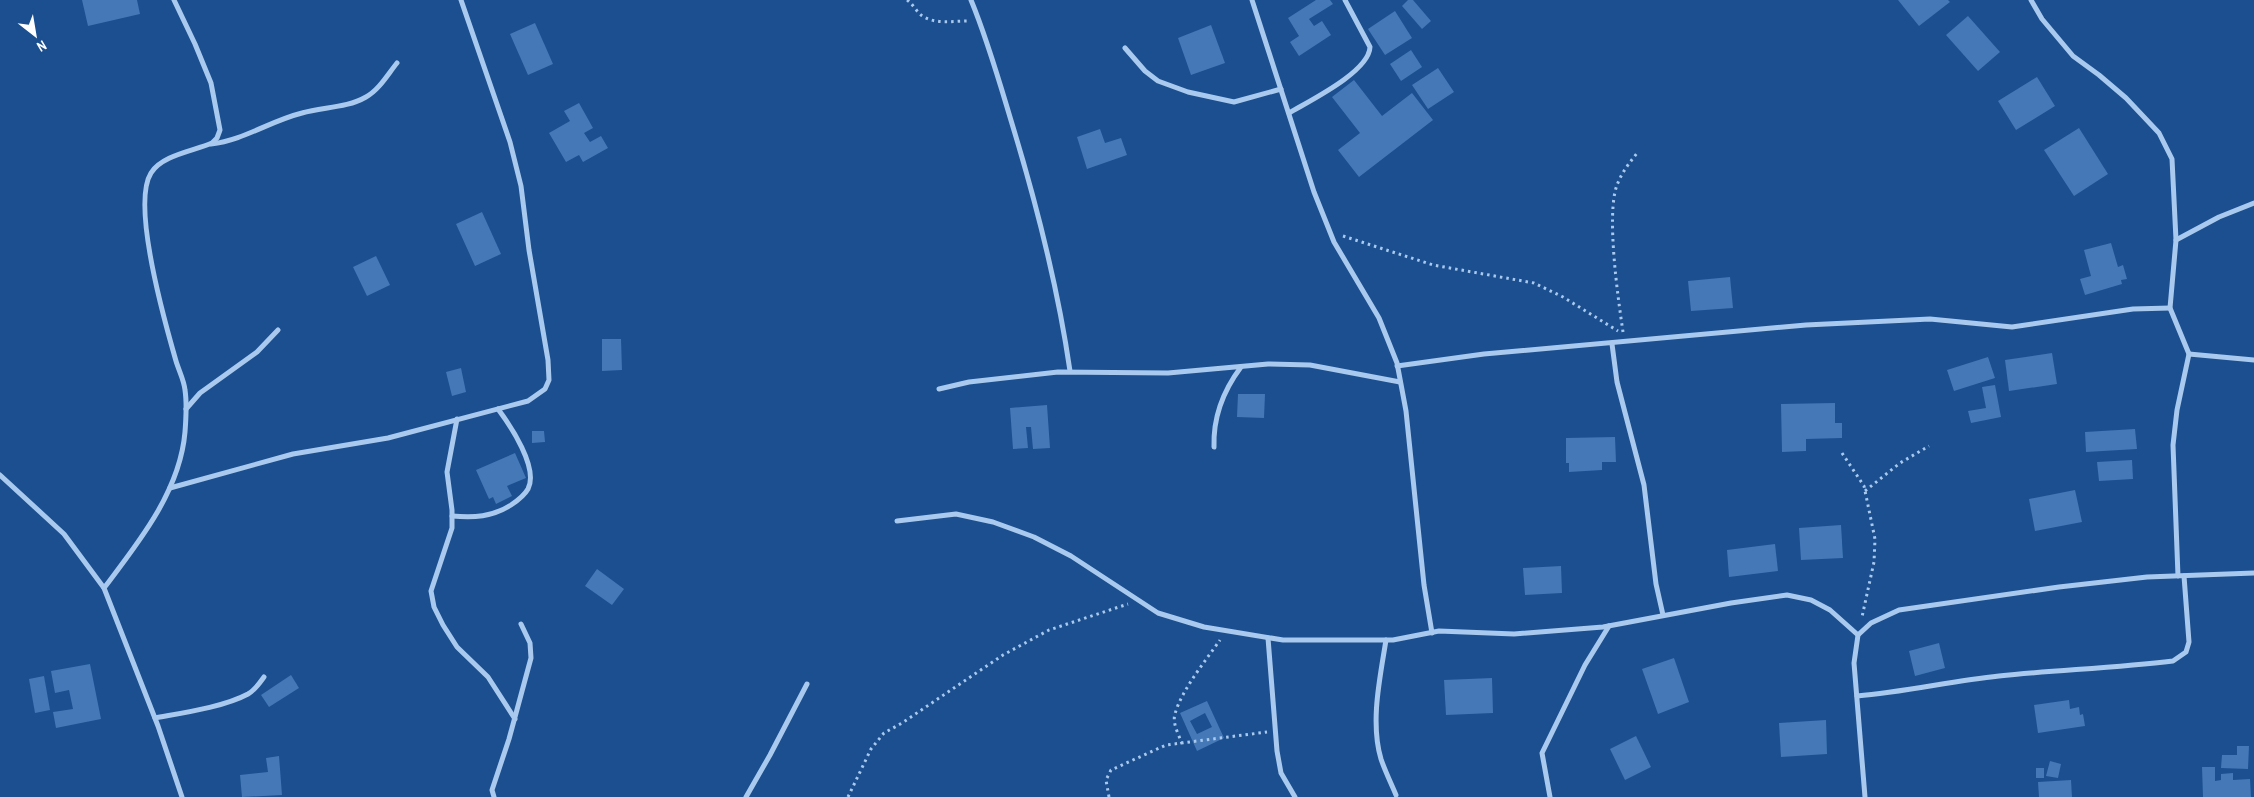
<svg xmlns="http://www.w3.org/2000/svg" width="2254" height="797" viewBox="0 0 2254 797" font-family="'Archivo Narrow',sans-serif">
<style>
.building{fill:#4478b7;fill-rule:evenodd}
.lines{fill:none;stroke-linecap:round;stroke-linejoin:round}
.path{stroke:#a9c9ee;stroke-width:3;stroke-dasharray:2.5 4;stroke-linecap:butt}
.street{stroke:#a9c9ee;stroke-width:5}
</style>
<rect width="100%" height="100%" fill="#1b4f8f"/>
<g class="building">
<path d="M82 0H137L140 14 88 26Z"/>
<path d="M1316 0H1330L1333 4 1309 19 1314 26 1322 21 1331 35 1299 56 1290 42 1299 36 1288 18Z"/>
<path d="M1408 0H1413L1431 21 1422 29 1402 6Z"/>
<path d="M1898 0H1948L1950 2 1919 26Z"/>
<path d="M1395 11 1412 38 1385 55 1368 29Z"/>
<path d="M1968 16 2000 52 1978 71 1946 35Z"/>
<path d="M535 23 553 64 528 75 510 34Z"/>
<path d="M1211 25 1225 63 1191 75 1178 38Z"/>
<path d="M1411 50 1422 67 1401 81 1390 64Z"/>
<path d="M1438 68 1454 92 1428 109 1412 85Z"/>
<path d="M2037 77 2055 106 2016 130 1998 101Z"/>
<path d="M1354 80 1382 116 1412 93 1433 120 1359 177 1338 150 1360 133 1332 97Z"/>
<path d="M579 103 593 128 584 133 590 142 601 136 608 148 583 162 579 155 566 162 549 133 570 121 564 111Z"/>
<path d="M2079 128 2108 174 2074 196 2044 150Z"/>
<path d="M1100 129 1105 143 1121 138 1127 155 1087 169 1077 137Z"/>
<path d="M482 212 501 254 475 266 456 224Z"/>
<path d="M2111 243 2118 267 2123 265 2127 279 2121 280 2122 284 2085 295 2080 279 2091 276 2084 250Z"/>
<path d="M376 256 390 285 367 296 353 267Z"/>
<path d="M1730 277 1733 308 1691 311 1688 281Z"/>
<path d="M602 339H621L622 370 602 371Z"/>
<path d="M2052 353 2057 384 2009 391 2005 360Z"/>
<path d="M1988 357 1995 378 1954 391 1947 370Z"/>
<path d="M461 368 466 392 452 396 446 372Z"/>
<path d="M1995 385 2001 417 1971 423 1968 411 1986 408 1982 387Z"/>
<path d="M1238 394H1265L1264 418 1237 417Z"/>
<path d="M1835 403V423H1842V438L1806 439V451L1782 452 1781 404Z"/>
<path d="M1047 405 1050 448 1033 449 1031 427H1026L1028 448 1013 449 1010 408Z"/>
<path d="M2135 429 2137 449 2086 452 2085 432Z"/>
<path d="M532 431H544L545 442 532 443Z"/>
<path d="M1615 437 1616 462H1602V470L1569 472V463H1566V438Z"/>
<path d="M515 453 526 478 507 486 512 496 496 504 493 497 489 499 476 470Z"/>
<path d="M2132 460 2133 479 2099 481 2097 462Z"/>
<path d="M2075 490 2082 522 2035 531 2029 499Z"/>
<path d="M1841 525 1843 558 1801 560 1799 528Z"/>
<path d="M1775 544 1778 571 1729 577 1727 550Z"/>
<path d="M1561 566 1562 593 1525 595 1523 568Z"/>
<path d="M597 569 624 589 612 605 585 586Z"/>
<path d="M1939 643 1945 668 1915 676 1909 651Z"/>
<path d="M1674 658 1689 702 1658 714 1642 669Z"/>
<path d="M90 664 101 719 56 728 53 712 73 709 69 690 55 693 51 671Z"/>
<path d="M291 675 299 688 269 707 261 695Z"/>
<path d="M44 676 50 710 35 713 29 679Z"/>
<path d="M1492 678 1493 713 1446 715 1444 680Z"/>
<path d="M2069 700 2070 709 2079 707 2080 715 2083 714 2085 726 2038 733 2034 705Z"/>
<path d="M1207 701 1224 738 1197 751 1180 713ZM1205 713 1212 727 1197 734 1190 721Z"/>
<path d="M1826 720 1827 754 1781 757 1779 723Z"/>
<path d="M1636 736 1651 767 1625 780 1610 749Z"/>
<path d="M2237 746H2249L2248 769 2221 768 2222 755H2237Z"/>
<path d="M279 756 282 795 242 797 240 775 268 772 266 758Z"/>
<path d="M2050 761 2061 764 2058 778 2046 776Z"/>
<path d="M2202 767H2215V781L2221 780V774L2233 773V780L2250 779 2251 797H2203Z"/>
<rect x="2036" y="768" width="8" height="10"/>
<path d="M2071 780 2072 797H2039L2038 782Z"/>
</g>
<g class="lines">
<g class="path">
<path d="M907 0C913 4 916 11 921 15 935 25 952 21 968 21"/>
<path d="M1343 236 1433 265 1534 283 1563 297 1618 331"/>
<path d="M1623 332C1618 298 1606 214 1617 185 1622 172 1630 162 1638 152"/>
<path d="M1842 453 1864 486 1875 539 1874 562 1862 617"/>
<path d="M1865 491 1900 463 1929 446"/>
<path d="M1182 744C1179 735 1172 723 1175 714 1181 691 1206 660 1220 640"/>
<path d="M848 797 871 749 884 733 902 723 1003 655 1049 630 1128 604"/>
<path d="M1109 797 1106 780 1111 770 1166 745 1267 732"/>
</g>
<g class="street">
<path d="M971 0C988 41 1000 84 1013 127 1037 206 1058 288 1070 371"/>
<path d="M1252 0 1314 192 1334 242 1379 318 1397 363 1406 411 1424 585 1432 633"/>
<path d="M2031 0 2042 19 2073 56 2099 75 2126 98 2159 133 2172 159 2176 240 2170 308 2189 354 2177 410 2173 445 2178 576"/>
<path d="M1125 48 1145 71 1158 81 1188 92 1234 102 1281 89"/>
<path d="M1289 113C1309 101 1369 72 1370 47L1345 0"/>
<path d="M211 144C244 140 270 121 302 113 323 107 347 108 366 97 379 90 388 74 397 63"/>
<path d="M2176 240 2219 217 2254 203"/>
<path d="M1612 344 1617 382 1644 485 1656 584 1663 615"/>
<path d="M2189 354 2254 360"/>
<path d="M1397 366 1484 354 1806 325 1930 319 2012 327 2133 309 2170 308"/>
<path d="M939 389 969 382 1058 372 1168 373 1268 364 1310 365 1400 382"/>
<path d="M186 409 200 393 257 352 278 330"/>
<path d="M457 419 447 472 452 510V528L431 591 434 607 443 625 457 647 488 677 515 719"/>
<path d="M1214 447C1213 416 1223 391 1241 367"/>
<path d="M0 475 64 534 104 588 158 726 182 797"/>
<path d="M170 488 293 454 388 438 528 401 545 389 549 380 548 360 529 250 521 186 510 142 461 0"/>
<path d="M452 516C474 518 492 517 511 505 517 501 524 496 528 489 539 468 510 425 498 409"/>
<path d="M897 521 956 514 993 522 1034 537 1071 556 1158 613 1204 627 1283 640H1393L1439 631 1514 634 1603 627 1731 603 1787 595 1811 600 1830 610 1858 635"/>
<path d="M104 588C139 542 180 491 185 432 186 419 187 403 185 390 184 380 179 371 176 361 165 323 131 205 151 173 162 155 194 151 212 143L217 138 220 130 211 83 195 44 174 0"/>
<path d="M1268 638 1277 751 1281 773 1295 797"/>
<path d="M1386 640C1380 678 1370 722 1381 759 1385 771 1391 783 1396 795"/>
<path d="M1857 696C1905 692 1951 681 1999 676 2057 670 2116 668 2173 661L2186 652 2189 642 2184 576"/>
<path d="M155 718C182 713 224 707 248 694 255 690 259 684 264 677"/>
<path d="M494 797 492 790 509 739 531 658 530 643 521 624"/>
<path d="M746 797 770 755 807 684"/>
<path d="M1550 797 1542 753 1585 665 1609 626"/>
<path d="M1865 797 1854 663 1858 635 1871 623 1899 610 2059 587 2147 577 2254 573"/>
</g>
</g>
<g transform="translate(35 35) rotate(149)" stroke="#1b4f8f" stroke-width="4" paint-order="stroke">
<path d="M0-4L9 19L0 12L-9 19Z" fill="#ffffff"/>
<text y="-8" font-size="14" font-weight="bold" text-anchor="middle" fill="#ffffff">N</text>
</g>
</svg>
